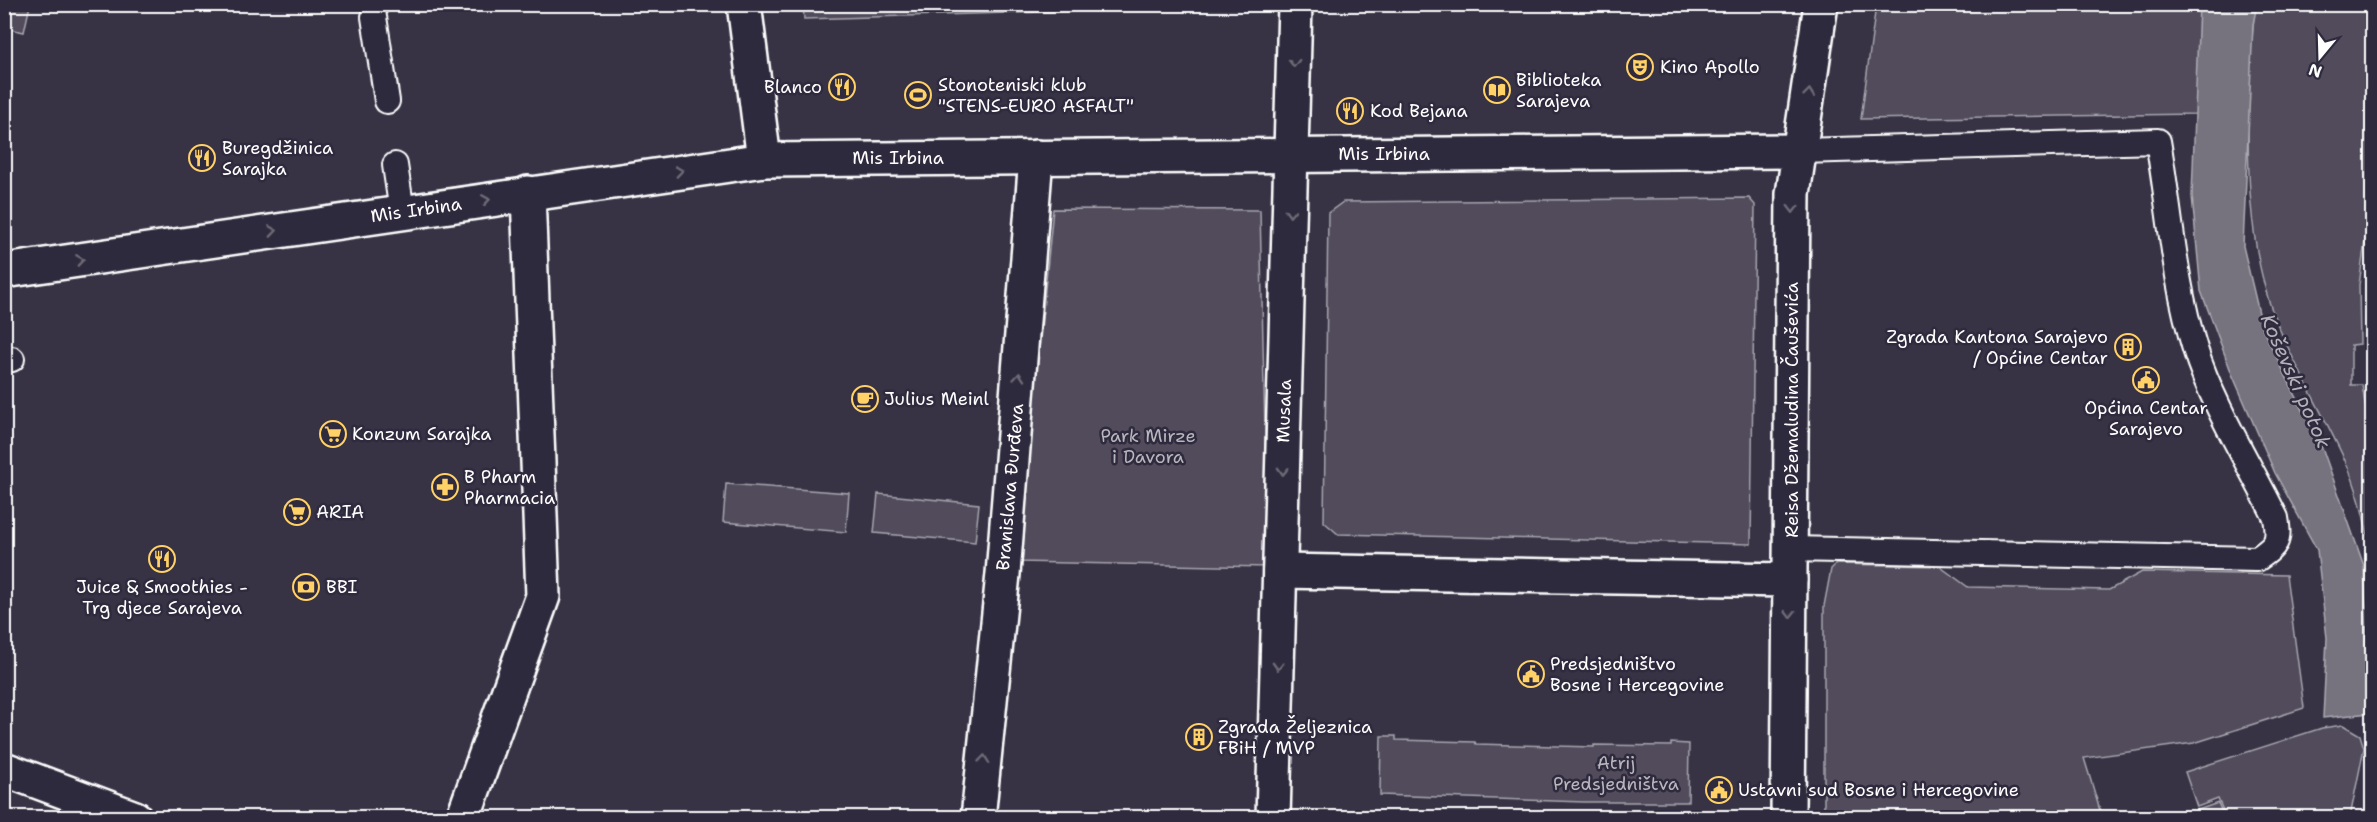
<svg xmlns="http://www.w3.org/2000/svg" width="2377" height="822" viewBox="0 0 2377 822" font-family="'Shantell Sans',sans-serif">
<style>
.green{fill:#514c5c;stroke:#a8a6ae;stroke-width:1.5}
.water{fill:#76737f;stroke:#adabb2;stroke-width:1.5}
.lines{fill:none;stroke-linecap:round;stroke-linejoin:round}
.lane-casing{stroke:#fff;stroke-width:28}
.street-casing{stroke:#fff;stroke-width:38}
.lane{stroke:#2f2a3d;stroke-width:24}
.street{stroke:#2f2a3d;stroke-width:33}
.oneway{stroke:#6d6a77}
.labels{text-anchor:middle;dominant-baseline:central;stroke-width:5;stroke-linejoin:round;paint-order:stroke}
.poi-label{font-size:18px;fill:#fff;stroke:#2f2a3d;text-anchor:start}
.street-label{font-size:18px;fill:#fff;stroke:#2f2a3d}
.park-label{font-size:18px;fill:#b9b7be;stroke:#2f2a3d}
.water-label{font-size:20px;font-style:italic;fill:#b4b2b9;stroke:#2f2a3d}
</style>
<rect width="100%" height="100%" fill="#373345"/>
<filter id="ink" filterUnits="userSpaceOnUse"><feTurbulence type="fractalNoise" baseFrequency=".0167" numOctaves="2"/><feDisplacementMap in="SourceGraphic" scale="12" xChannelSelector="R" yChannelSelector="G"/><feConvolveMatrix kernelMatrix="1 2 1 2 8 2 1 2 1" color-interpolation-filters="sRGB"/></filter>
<g filter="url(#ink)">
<g class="green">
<path d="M5 4 30 5 24 32 5 28Z"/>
<path d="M1078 4V11L804 19 803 5Z"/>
<path d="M1876 5H2199L2197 114 1861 119Z"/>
<path d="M2255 5H2372V190L2359 285 2360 344 2351 345V385H2362L2372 446V559C2367 528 2360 496 2348 467 2325 415 2295 369 2274 316 2241 228 2246 97 2255 5Z"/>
<path d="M1749 198 1755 205 1751 544 1338 534 1324 522 1328 213 1343 202Z"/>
<path d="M1053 209 1260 210 1268 567 1018 562Z"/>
<path d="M726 484 849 493 846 532 723 522Z"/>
<path d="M878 494 979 504 975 542 874 533Z"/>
<path d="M1836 564 1939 566 1968 587 2109 590 2142 572 2286 575 2304 708 2194 743 2084 758 2102 817H1824V606L1831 569Z"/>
<path d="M2343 725 2360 735 2364 748 2350 817H2226L2218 799 2197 807 2185 772 2322 728Z"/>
<path d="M1381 736H1396V740L1475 742 1476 744 1594 747V745L1671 746V743L1689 744 1688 802H1584L1380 795Z"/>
<path d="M2218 803 2224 817H2178Z"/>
</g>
<path class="water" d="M2199 5H2257L2253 24 2243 246 2263 330 2323 450 2364 566 2370 713 2323 718 2327 638 2317 550 2275 473 2232 374 2201 291 2192 196Z"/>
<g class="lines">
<defs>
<g id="lane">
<path d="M374 17 387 101"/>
<path d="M395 165 402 212"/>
<path d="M4 360 12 359"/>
<path d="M1791 549 2257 559C2277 545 2280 542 2276 518 2250 465 2212 404 2195 349 2174 281 2170 210 2158 141L1800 151"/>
</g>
<g id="street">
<path d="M744 4 764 160"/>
<path d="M4 271 764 160 1800 151"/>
<path d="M1280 571 1790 580"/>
<path d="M4 769 135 818"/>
<path d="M463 818 543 596 528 193"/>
<path d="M978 818 1003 574 1036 157"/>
<path d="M1273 818 1295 4"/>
<path d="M1788 818 1793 194 1821 4"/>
</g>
</defs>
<use href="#lane" class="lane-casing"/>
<use href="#street" class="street-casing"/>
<use href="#lane" class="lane"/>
<use href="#street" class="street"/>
</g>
<defs><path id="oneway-chevron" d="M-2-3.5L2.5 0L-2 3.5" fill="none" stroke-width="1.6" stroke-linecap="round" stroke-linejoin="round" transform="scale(1.5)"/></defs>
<g class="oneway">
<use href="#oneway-chevron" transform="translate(1294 63) rotate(91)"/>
<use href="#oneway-chevron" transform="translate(1809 93) rotate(-83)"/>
<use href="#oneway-chevron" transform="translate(679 171) rotate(-8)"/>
<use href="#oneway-chevron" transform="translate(486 200) rotate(-9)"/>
<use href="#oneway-chevron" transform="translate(1793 209) rotate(90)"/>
<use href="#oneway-chevron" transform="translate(1290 213) rotate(92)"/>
<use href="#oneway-chevron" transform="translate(273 231) rotate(-8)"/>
<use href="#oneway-chevron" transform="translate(80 260) rotate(-8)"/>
<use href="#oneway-chevron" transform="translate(1019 377) rotate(-85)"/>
<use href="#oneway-chevron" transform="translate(1283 471) rotate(92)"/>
<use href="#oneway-chevron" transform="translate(1790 614) rotate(91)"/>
<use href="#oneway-chevron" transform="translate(1278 666) rotate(92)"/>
<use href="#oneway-chevron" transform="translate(984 759) rotate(-84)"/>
</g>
</g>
<defs>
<symbol id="theatre-ring" viewBox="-11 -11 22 22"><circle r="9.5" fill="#2f2a3d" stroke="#ffd166" stroke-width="1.5"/><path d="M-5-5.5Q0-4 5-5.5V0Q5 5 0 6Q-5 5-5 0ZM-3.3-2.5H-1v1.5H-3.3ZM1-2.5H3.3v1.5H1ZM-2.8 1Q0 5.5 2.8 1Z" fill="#ffd166"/></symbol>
<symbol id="restaurant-ring" viewBox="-11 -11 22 22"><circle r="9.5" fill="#2f2a3d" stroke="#ffd166" stroke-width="1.5"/><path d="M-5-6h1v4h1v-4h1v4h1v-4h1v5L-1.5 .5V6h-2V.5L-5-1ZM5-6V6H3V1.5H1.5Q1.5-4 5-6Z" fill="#ffd166"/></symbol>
<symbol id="library-ring" viewBox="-11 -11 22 22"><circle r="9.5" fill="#2f2a3d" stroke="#ffd166" stroke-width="1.5"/><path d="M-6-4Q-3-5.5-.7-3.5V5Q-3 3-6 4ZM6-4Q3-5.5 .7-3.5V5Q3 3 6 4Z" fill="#ffd166"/></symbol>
<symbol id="stadium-ring" viewBox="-11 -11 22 22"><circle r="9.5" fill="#2f2a3d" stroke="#ffd166" stroke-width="1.5"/><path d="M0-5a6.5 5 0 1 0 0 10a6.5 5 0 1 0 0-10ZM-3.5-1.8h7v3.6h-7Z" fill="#ffd166"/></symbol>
<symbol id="building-ring" viewBox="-11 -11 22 22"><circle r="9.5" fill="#2f2a3d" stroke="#ffd166" stroke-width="1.5"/><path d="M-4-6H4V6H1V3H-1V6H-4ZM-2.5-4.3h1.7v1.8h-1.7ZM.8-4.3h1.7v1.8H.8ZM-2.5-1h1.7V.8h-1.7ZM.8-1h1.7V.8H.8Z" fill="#ffd166"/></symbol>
<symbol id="civic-ring" viewBox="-11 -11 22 22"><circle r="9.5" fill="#2f2a3d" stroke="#ffd166" stroke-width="1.5"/><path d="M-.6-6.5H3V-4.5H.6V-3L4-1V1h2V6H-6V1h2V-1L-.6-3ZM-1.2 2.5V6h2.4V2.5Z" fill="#ffd166"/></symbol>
<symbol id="cafe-ring" viewBox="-11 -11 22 22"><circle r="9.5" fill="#2f2a3d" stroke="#ffd166" stroke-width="1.5"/><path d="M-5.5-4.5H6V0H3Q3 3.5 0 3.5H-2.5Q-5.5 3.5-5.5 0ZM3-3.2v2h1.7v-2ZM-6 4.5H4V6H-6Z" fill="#ffd166"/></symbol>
<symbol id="supermarket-ring" viewBox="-11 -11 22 22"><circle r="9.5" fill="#2f2a3d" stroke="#ffd166" stroke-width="1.5"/><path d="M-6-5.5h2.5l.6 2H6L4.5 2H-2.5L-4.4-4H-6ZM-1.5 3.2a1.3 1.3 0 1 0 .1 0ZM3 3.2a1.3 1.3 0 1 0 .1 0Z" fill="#ffd166"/></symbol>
<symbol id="pharmacy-ring" viewBox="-11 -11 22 22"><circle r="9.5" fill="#2f2a3d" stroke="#ffd166" stroke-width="1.5"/><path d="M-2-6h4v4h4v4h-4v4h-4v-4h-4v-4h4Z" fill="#ffd166"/></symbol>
<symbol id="bank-ring" viewBox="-11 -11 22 22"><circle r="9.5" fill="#2f2a3d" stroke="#ffd166" stroke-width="1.5"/><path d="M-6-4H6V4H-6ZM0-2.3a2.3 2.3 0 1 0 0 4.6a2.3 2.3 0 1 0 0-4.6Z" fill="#ffd166"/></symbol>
</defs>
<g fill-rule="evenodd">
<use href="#theatre-ring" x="1625" y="52" width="30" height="30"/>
<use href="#restaurant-ring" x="827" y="72" width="30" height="30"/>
<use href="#library-ring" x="1482" y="75" width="30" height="30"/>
<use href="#stadium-ring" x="903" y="80" width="30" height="30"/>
<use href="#restaurant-ring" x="1335" y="96" width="30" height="30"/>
<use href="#restaurant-ring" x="187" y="143" width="30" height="30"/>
<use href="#building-ring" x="2113" y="332" width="30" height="30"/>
<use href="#civic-ring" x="2131" y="365" width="30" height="30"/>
<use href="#cafe-ring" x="850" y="384" width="30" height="30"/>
<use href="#supermarket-ring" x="318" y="419" width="30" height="30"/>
<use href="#pharmacy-ring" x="430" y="472" width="30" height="30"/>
<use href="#supermarket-ring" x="282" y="497" width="30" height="30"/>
<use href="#restaurant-ring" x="147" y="544" width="30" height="30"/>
<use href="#bank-ring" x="291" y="572" width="30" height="30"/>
<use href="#civic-ring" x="1516" y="659" width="30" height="30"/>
<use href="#building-ring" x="1184" y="722" width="30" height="30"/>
<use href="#civic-ring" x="1704" y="775" width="30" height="30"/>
</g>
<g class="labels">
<g class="poi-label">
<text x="1660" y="67">Kino Apollo</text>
<text x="1516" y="80">Biblioteka<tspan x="1516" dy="21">Sarajeva</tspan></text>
<text x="938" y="85">Stonoteniski klub<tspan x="938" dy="21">"STENS-EURO ASFALT"</tspan></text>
<text x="822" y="87" text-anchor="end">Blanco</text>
<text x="1370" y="111">Kod Bejana</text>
<text x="222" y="148">Buregdžinica<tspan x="222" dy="21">Sarajka</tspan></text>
<text x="2108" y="337" text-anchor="end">Zgrada Kantona Sarajevo<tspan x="2108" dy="21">/ Općine Centar</tspan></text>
<text x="884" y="399">Julius Meinl</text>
<text x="2146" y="408" text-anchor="middle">Općina Centar<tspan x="2146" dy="21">Sarajevo</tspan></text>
<text x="352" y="434">Konzum Sarajka</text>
<text x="464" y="477">B Pharm<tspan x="464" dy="21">Pharmacia</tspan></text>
<text x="316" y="512">ARIA</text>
<text x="162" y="587" text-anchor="middle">Juice &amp; Smoothies -<tspan x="162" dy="21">Trg djece Sarajeva</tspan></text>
<text x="326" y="587">BBI</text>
<text x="1550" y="664">Predsjedništvo<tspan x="1550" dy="21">Bosne i Hercegovine</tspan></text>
<text x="1218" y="727">Zgrada Željeznica<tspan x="1218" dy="21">FBiH / MVP</tspan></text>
<text x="1738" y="790">Ustavni sud Bosne i Hercegovine</text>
</g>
<g class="street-label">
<text x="1384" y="154">Mis Irbina</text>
<text x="898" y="158">Mis Irbina</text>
<text transform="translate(416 210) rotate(-8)">Mis Irbina</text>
<text transform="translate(1792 410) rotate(-90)">Reisa Džemaludina Čauševića</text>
<text transform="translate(1284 411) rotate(-88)">Musala</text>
<text transform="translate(1010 487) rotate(-85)">Branislava Đurđeva</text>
</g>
<g class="park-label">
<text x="1148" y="436">Park Mirze<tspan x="1148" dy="21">i Davora</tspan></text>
<text x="1616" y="763">Atrij<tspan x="1616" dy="21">Predsjedništva</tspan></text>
</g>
<g class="water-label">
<text transform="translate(2296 381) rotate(66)">Koševski potok</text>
</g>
</g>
<rect width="2377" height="822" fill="none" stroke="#2f2a3d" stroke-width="24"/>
<rect x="12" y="12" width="2353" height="798" fill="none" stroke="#fff" stroke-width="2" filter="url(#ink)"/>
<g transform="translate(2320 57) rotate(199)" stroke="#2f2a3d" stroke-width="4.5" paint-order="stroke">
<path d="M0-4.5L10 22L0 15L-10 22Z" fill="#ffffff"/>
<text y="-9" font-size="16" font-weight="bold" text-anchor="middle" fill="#ffffff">N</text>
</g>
</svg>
